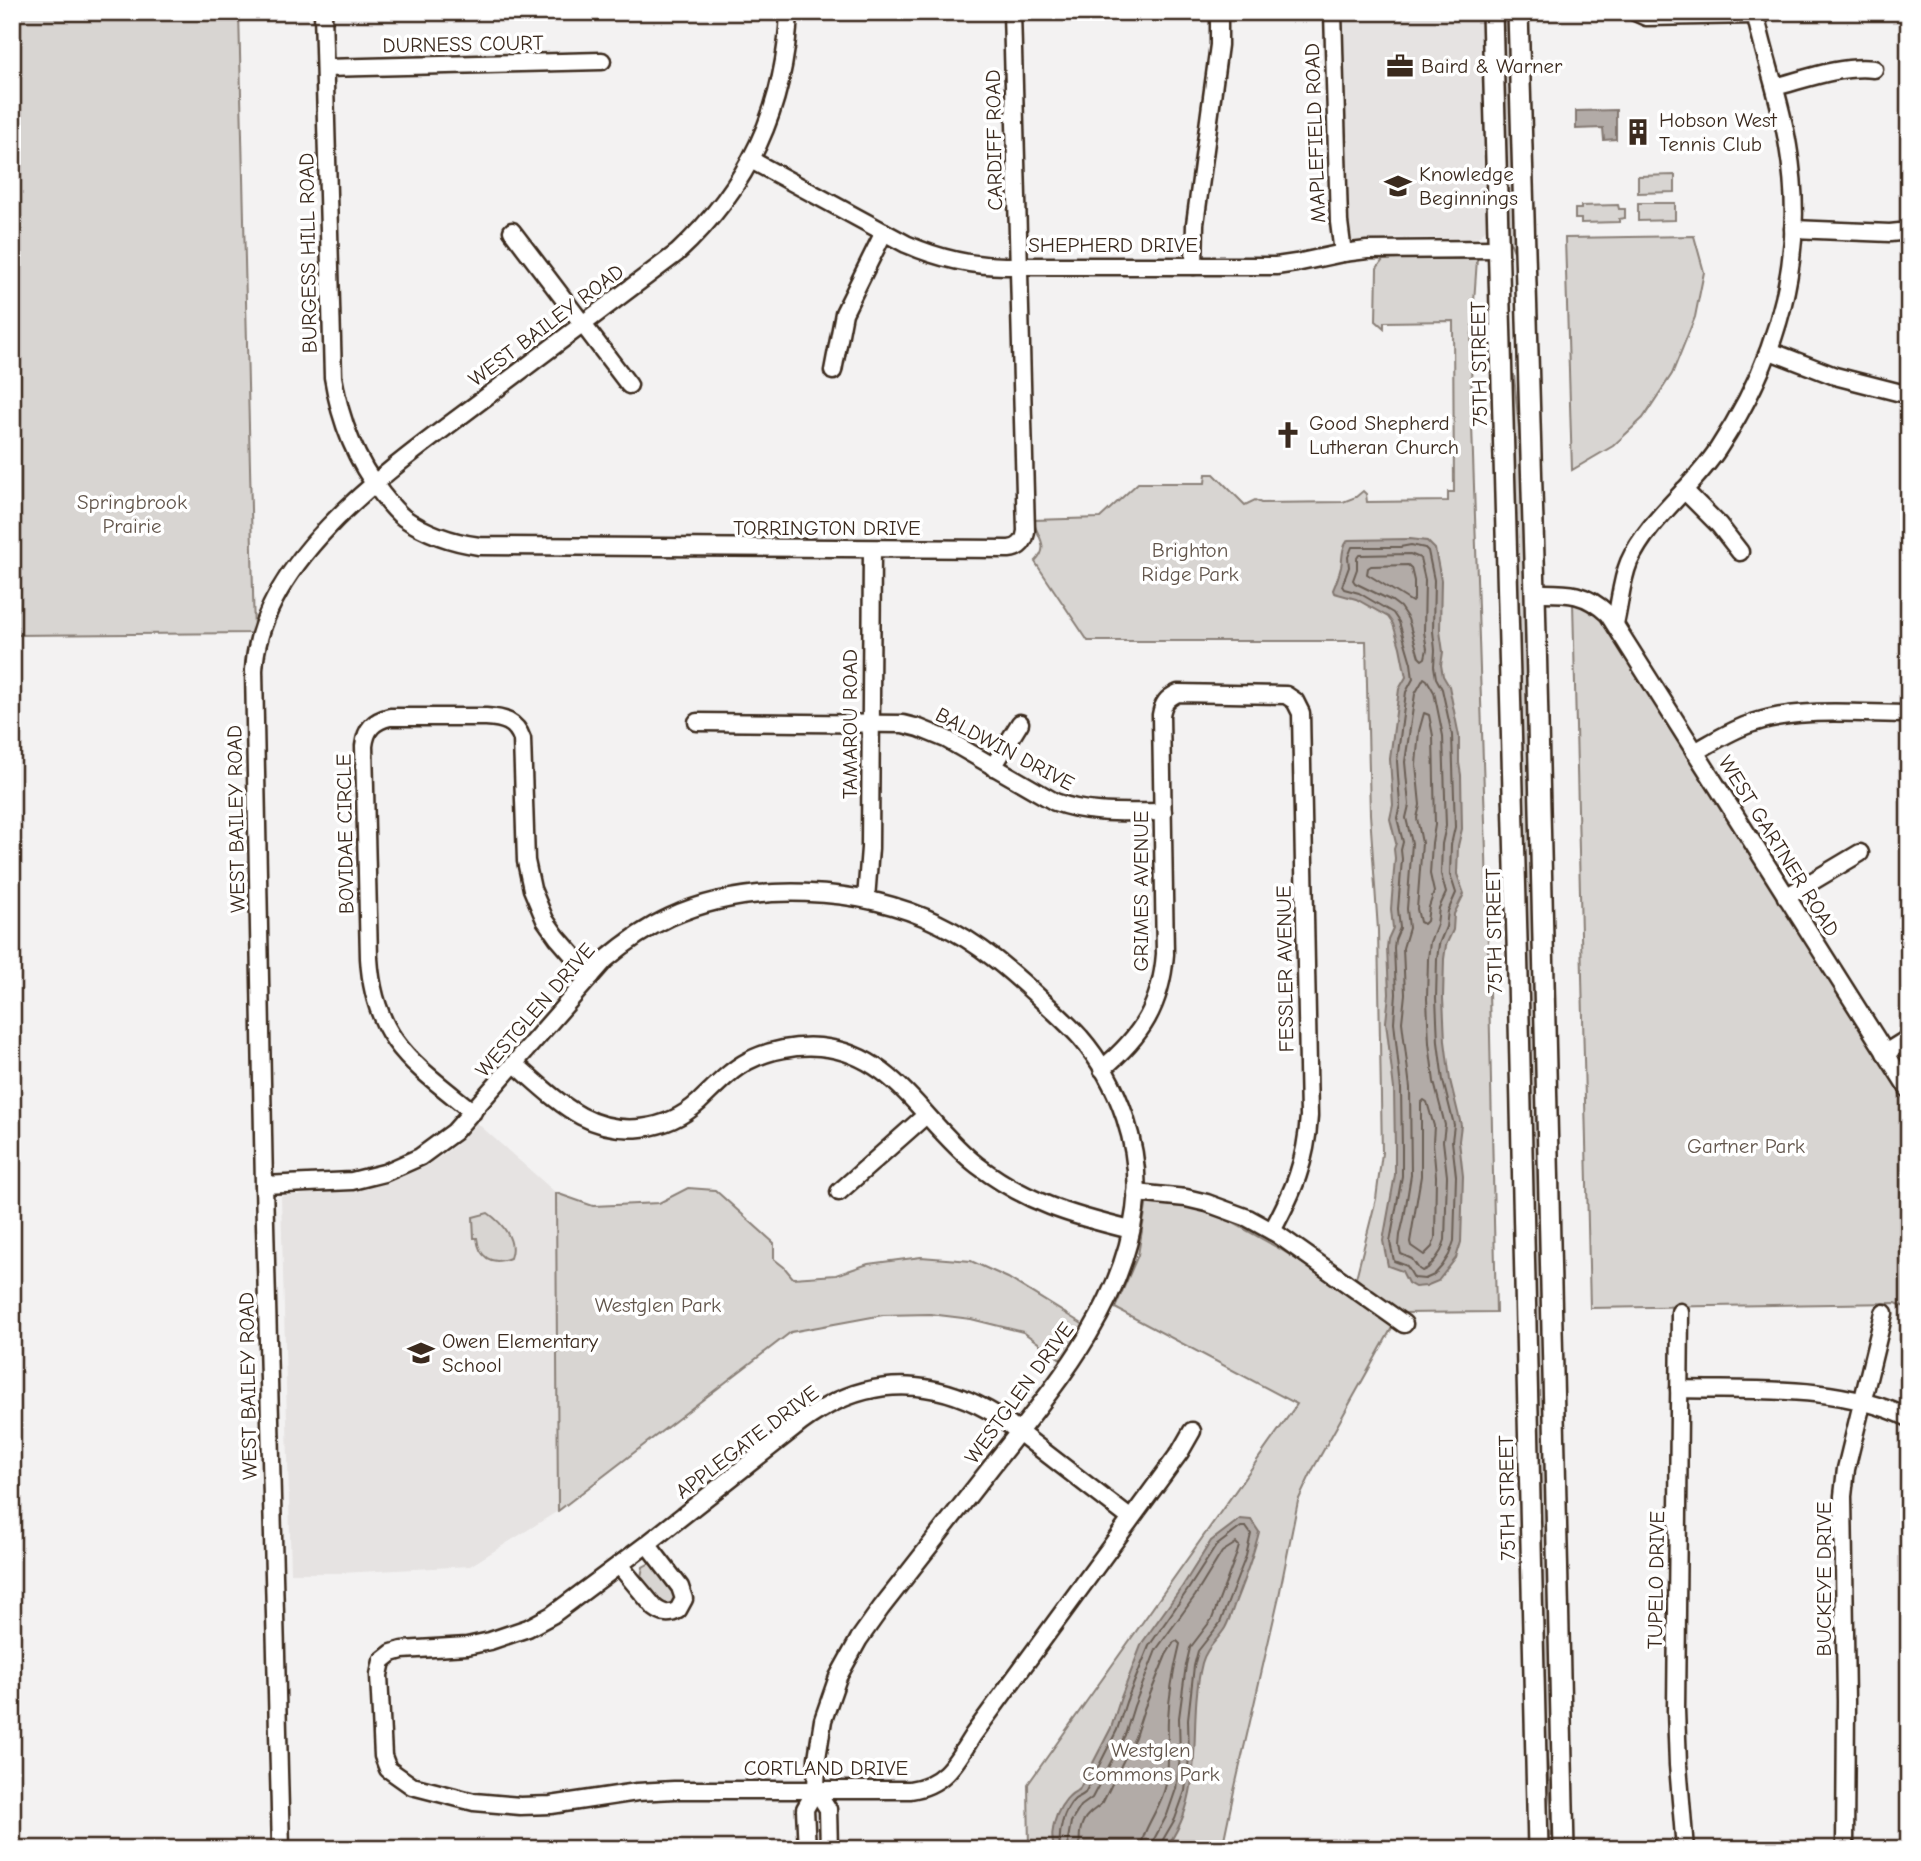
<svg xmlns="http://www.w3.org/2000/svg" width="1921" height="1861" viewBox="0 0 1921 1861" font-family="'Comic Neue',sans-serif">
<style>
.built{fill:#e6e3e2}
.green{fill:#d8d5d2;stroke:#8a8078;stroke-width:2}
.water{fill:#b2aba7;stroke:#827770;stroke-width:2}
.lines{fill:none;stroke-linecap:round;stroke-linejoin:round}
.shore{stroke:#6b5e55;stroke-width:2}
.minor-casing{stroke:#3b2a1e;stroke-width:21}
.major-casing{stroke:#3b2a1e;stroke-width:24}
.minor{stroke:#fff;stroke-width:16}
.major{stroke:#fff;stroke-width:19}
.labels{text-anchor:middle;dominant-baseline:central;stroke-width:7;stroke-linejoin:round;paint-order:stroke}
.street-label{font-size:21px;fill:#3b2a1e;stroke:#fff}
.poi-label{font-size:21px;fill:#3b2a1e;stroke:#fff;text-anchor:start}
.park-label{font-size:21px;fill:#62554b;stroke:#fff}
</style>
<rect width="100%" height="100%" fill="#f3f2f2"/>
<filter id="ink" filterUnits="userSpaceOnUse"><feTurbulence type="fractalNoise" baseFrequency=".0143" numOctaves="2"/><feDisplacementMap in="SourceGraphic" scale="14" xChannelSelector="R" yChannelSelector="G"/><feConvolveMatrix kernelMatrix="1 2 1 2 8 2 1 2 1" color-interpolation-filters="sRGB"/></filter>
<g filter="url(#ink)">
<g class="built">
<path d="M1334 12H1483L1488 227 1480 236 1469 239 1397 238 1340 242Z"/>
<path d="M477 1123 556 1193 558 1511 470 1566 341 1573H291L281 1196 350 1191 375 1186 399 1178 426 1166 441 1156 456 1145Z"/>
</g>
<g class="green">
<path d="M12 12H239L254 633 12 635Z"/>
<path d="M1498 12H1512L1519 254H1515L1511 244 1505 238Z"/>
<path d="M1675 175V192L1638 193V176Z"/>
<path d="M1638 203H1675V220L1638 221Z"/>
<path d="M1618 205 1619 209H1625V218L1619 219V222L1581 223V219H1575V209H1581V206Z"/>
<path d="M1694 236 1704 272 1695 317 1672 374 1643 418 1613 446 1572 470 1565 238Z"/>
<path d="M1398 259H1477L1471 345 1472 425 1486 853 1496 1312 1401 1313 1356 1278 1376 1199 1382 1153 1378 930 1370 814 1366 641H1088L1035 562C1051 546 1037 537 1033 520L1100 518 1138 483H1205L1206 474H1214L1245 505 1255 500 1261 503 1343 502 1356 497 1363 491 1366 494 1367 502 1448 501V492H1454L1453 321 1384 322V328L1376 321 1377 268 1383 260Z"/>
<path d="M1508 375H1514L1526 505 1558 1849H1552L1551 1806 1540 1676Z"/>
<path d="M1573 602 1585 604 1600 616 1909 1107V1309L1896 1303 1590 1308Z"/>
<path d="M688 1188 715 1190 774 1243V1259L784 1267 793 1278 836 1275 868 1264 921 1257 971 1261 1008 1278 1084 1325 1062 1360 1023 1332 971 1319 930 1314 883 1315 791 1332 558 1511 556 1193 593 1206 659 1203Z"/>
<path d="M1147 1200 1179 1203 1217 1214 1280 1249 1348 1291 1394 1324 1313 1469 1298 1501 1279 1596 1234 1791 1222 1849H1029L1028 1784 1297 1404 1115 1308 1138 1255Z"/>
<path d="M488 1213C502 1223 517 1240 510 1258 491 1266 479 1257 477 1238H474L473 1217Z"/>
<path d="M650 1563 653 1564 676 1591 675 1602C660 1612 650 1588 641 1577L643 1567Z"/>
</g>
<g class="water">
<path d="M1616 110V139L1604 140 1603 128 1576 129V111Z"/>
<path d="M1410 539 1427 541 1435 549 1441 580 1440 631 1443 652 1441 665 1443 676 1449 686 1459 736V763L1461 775 1462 829 1458 846 1457 874 1464 894 1454 914 1453 930 1446 945 1444 959 1443 998 1445 1041 1450 1080 1461 1125 1459 1141 1463 1176 1461 1242 1456 1258 1438 1281 1426 1286 1415 1287 1408 1283 1402 1271 1388 1266 1383 1241 1395 1175V1148L1394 1089 1386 1022 1389 994 1387 948 1388 939 1393 928 1391 909 1395 858 1394 849 1396 843 1390 819 1393 805 1390 759 1399 689 1406 677 1400 647 1393 624 1388 617 1356 599 1334 593 1333 590C1336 583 1339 575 1341 567 1343 557 1341 549 1348 540Z"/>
<path d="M1240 1519 1251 1520 1259 1532C1253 1557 1244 1580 1235 1603 1232 1611 1229 1621 1225 1628 1217 1641 1206 1648 1202 1663 1186 1728 1209 1791 1165 1849H1055C1046 1831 1061 1796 1079 1790L1111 1728 1120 1700 1142 1643 1182 1587 1211 1541Z"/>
</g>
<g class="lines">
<g class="shore">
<path d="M1411 545 1425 548 1428 551 1434 580 1433 631 1435 650 1434 666 1436 678 1442 689 1452 735 1455 827 1451 845 1450 874 1456 893 1448 911 1446 927 1439 944 1437 959 1436 998 1438 1042 1443 1081 1454 1125 1452 1141 1456 1176 1454 1241 1449 1255 1442 1266 1434 1275 1425 1279 1414 1278 1407 1266 1394 1261 1390 1242 1402 1176V1148L1401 1089 1394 1022 1396 994 1394 948 1395 940 1400 928 1398 909 1402 859 1401 850 1403 842 1397 818 1400 805 1397 761 1406 692 1413 679 1411 663 1399 622 1393 613 1359 593 1344 589 1342 586 1349 567 1348 557 1352 547H1400Z"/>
<path d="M1410 554 1420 558 1425 580 1424 632 1427 649 1425 658 1422 660 1419 657 1408 619 1400 607 1392 601 1355 583 1353 580 1357 569V558L1359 555Z"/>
<path d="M1408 565 1411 568 1414 581V599L1412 602 1367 574 1368 568 1371 566Z"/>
<path d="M1424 678 1427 680 1434 692 1443 736 1446 826 1442 844 1441 874 1446 893 1439 908 1437 924 1430 942 1428 959 1427 999 1429 1043 1434 1082 1445 1125 1443 1141 1447 1176 1445 1240 1441 1251 1435 1260 1428 1268 1422 1271 1419 1269 1412 1259 1401 1254 1399 1246 1400 1235 1404 1218 1411 1175 1410 1088 1402 1022 1405 994 1403 948 1409 928 1407 909 1412 843 1406 818 1409 805 1405 762 1415 694Z"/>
<path d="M1424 713 1429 715 1433 736 1435 825 1432 843 1430 874 1434 892 1429 907 1427 921 1424 924 1420 922 1417 909 1422 843 1417 818 1420 805 1416 764 1419 731Z"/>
<path d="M1424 1100 1427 1102 1434 1126 1433 1142 1436 1176 1435 1238 1432 1247 1424 1255 1411 1246 1410 1242 1421 1176V1103Z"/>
<path d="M1060 1849C1058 1834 1063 1810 1075 1799 1078 1797 1082 1796 1085 1793L1117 1730 1126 1702 1149 1646 1187 1591 1216 1546 1241 1527H1246L1251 1534 1246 1556 1220 1623 1198 1651 1194 1666 1188 1719 1189 1758 1185 1791 1175 1819 1161 1843V1849"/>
<path d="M1069 1849 1068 1839 1071 1822 1081 1806 1092 1798 1125 1735 1134 1706 1156 1650 1195 1596 1222 1552 1236 1543 1239 1546 1237 1553 1212 1619 1190 1648 1186 1665 1179 1718 1180 1758 1176 1789 1167 1815 1153 1841 1152 1849"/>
<path d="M1080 1849C1079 1837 1079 1823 1089 1814 1094 1809 1098 1808 1103 1802L1135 1737 1144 1709 1166 1655 1174 1642 1177 1641 1180 1644C1174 1668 1169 1694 1168 1719 1167 1741 1170 1762 1166 1784 1162 1807 1142 1828 1141 1849"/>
</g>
<defs>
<g id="minor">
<path d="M323 12 333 377C340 420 355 460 382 494 389 503 395 511 404 518 427 534 451 542 479 546L1009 549C1020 548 1025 541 1026 531L1012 12"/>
<path d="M1333 12 1339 222 1343 253"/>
<path d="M1635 12 1646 17 1756 15"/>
<path d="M325 68 602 61"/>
<path d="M1775 87C1806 79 1841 65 1874 69"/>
<path d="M751 160 906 244C938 258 970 266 1005 266H1276L1296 263 1343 253 1367 250 1499 249"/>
<path d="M1793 229 1890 233 1909 231"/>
<path d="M512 231 629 385"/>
<path d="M1194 266 1195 224 1219 45V12"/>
<path d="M1770 351 1835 376 1909 395"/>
<path d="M833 371 844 313 884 232"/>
<path d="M1684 490 1719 525 1740 552"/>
<path d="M1535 593C1566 593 1584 591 1608 614L1909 1090"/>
<path d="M1615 624C1620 603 1621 581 1629 562 1649 518 1692 489 1718 449 1778 358 1807 256 1788 146 1781 101 1764 57 1755 12"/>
<path d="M697 722 903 724 919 728 946 739 1055 802C1090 815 1126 812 1163 812"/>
<path d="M1695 752C1713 742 1733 729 1753 723 1798 707 1861 714 1909 714"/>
<path d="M993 767 1020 723"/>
<path d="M1786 897 1860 853"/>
<path d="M866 899 870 848 872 549"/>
<path d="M1885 1053 1909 1038"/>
<path d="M515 1064C536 1082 557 1103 581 1116 620 1137 667 1131 699 1102 715 1087 729 1071 748 1061 769 1050 796 1045 820 1047 895 1054 923 1123 977 1165 1025 1202 1073 1216 1131 1230"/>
<path d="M1102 1069C1142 1036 1161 1005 1165 954L1161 715C1163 703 1167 698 1178 693L1286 695 1295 701 1301 713 1309 1116C1306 1163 1294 1190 1272 1231"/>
<path d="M473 1112C414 1064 374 1041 369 958L364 746C366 729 373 721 390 717H486C503 718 516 721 522 739L526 861 532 889 545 920 557 937 591 976"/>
<path d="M264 1185 352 1181 384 1173 420 1157 454 1132 605 960C625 943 646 928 670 917 749 881 862 886 939 924 980 943 1013 973 1045 1003 1057 1014 1069 1025 1080 1037 1119 1082 1143 1150 1135 1210 1122 1308 1055 1386 996 1461 958 1510 919 1559 881 1608L859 1639 838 1677 823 1720 817 1758 816 1790 828 1809 829 1849"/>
<path d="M839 1192 926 1115"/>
<path d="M1136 1193 1186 1198 1207 1203 1248 1218 1277 1234 1404 1324"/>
<path d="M1680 1312 1676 1710 1678 1765 1685 1849"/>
<path d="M1679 1389C1756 1391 1837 1384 1909 1418"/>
<path d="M1131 1519 998 1416C945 1383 886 1375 829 1405 816 1412 804 1420 793 1429L647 1544 552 1615 528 1628 490 1641 467 1646 402 1650 392 1653 382 1661 379 1675 383 1756 388 1769 412 1786 474 1802 520 1806 551 1805 637 1792 674 1790H910C945 1785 956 1762 973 1735L1180 1452 1192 1431"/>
<path d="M619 1565 655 1608C663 1614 669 1615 678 1610L684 1599 680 1587 647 1544"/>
<path d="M281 1849 264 1185 254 670C260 551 412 454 498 388 558 343 617 298 677 253 748 187 785 110 789 12"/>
<path d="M807 1849 805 1809 816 1790"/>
<path d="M1845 1849 1846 1701 1843 1496 1846 1469 1884 1313"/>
</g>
<g id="major">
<path d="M1492 12 1518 977 1538 1849"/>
<path d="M1518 12 1535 593 1564 1849"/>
</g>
</defs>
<use href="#minor" class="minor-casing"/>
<use href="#major" class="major-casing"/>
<use href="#minor" class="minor"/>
<use href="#major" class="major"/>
</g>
</g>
<defs>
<symbol id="office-bare" viewBox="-9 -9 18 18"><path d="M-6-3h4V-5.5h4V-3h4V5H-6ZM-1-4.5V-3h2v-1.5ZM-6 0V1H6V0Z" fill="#3b2a1e" stroke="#fff" stroke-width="2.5" paint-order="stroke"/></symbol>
<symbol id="building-bare" viewBox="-9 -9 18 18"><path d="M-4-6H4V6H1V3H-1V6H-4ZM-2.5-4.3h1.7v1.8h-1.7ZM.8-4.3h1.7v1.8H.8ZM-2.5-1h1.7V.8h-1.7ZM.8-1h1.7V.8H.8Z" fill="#3b2a1e" stroke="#fff" stroke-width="2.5" paint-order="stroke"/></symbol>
<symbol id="school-bare" viewBox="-9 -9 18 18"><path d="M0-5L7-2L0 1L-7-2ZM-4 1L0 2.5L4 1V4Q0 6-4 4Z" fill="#3b2a1e" stroke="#fff" stroke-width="2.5" paint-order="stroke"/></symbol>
<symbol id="church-bare" viewBox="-9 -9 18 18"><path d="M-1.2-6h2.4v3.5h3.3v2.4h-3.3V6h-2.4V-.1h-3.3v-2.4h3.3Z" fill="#3b2a1e" stroke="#fff" stroke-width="2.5" paint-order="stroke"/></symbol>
</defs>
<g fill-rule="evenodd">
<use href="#office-bare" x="1381" y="47" width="38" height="38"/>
<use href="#building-bare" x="1619" y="113" width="38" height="38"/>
<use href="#school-bare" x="1379" y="167" width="38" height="38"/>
<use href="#church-bare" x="1269" y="416" width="38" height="38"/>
<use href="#school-bare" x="402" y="1334" width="38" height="38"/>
</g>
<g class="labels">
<g class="street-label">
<text transform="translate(463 44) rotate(-1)">DURNESS COURT</text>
<text transform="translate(1315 133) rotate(-92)">MAPLEFIELD ROAD</text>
<text transform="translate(994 140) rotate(-91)">CARDIFF ROAD</text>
<text x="1113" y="245">SHEPHERD DRIVE</text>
<text transform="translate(308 253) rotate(-91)">BURGESS HILL ROAD</text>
<text transform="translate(546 325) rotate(-37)">WEST BAILEY ROAD</text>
<text transform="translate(1479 364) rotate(-91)">75TH STREET</text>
<text x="827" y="528">TORRINGTON DRIVE</text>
<text transform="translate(850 724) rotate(-90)">TAMAROU ROAD</text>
<text transform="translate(1005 749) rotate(28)">BALDWIN DRIVE</text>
<text transform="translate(236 819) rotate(-91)">WEST BAILEY ROAD</text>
<text transform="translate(345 834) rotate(-91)">BOVIDAE CIRCLE</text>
<text transform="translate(1779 846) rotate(58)">WEST GARTNER ROAD</text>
<text transform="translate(1141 891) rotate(-90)">GRIMES AVENUE</text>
<text transform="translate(1494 931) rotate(-91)">75TH STREET</text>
<text transform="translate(1285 969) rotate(-91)">FESSLER AVENUE</text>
<text transform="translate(535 1010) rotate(-49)">WESTGLEN DRIVE</text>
<text transform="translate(248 1386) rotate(-91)">WEST BAILEY ROAD</text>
<text transform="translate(1019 1393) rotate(-54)">WESTGLEN DRIVE</text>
<text transform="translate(747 1442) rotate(-37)">APPLEGATE DRIVE</text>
<text transform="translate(1507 1498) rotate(-91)">75TH STREET</text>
<text transform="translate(1824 1579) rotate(-90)">BUCKEYE DRIVE</text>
<text transform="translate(1656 1580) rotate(-89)">TUPELO DRIVE</text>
<text x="826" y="1768">CORTLAND DRIVE</text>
</g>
<g class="poi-label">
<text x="1421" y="66">Baird &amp; Warner</text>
<text x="1659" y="120">Hobson West<tspan x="1659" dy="24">Tennis Club</tspan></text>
<text x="1419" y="174">Knowledge<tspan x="1419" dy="24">Beginnings</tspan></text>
<text x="1309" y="423">Good Shepherd<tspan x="1309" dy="24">Lutheran Church</tspan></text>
<text x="442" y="1341">Owen Elementary<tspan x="442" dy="24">School</tspan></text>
</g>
<g class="park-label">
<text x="132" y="502">Springbrook<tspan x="132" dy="24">Prairie</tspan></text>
<text x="1190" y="550">Brighton<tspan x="1190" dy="24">Ridge Park</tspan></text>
<text x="1746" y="1146">Gartner Park</text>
<text x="658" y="1305">Westglen Park</text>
<text x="1151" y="1750">Westglen<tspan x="1151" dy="24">Commons Park</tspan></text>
</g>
</g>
<rect width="1921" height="1861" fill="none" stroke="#fff" stroke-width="42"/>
<rect x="21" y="21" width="1879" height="1819" fill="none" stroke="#3b2a1e" stroke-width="2.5" filter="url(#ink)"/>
</svg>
